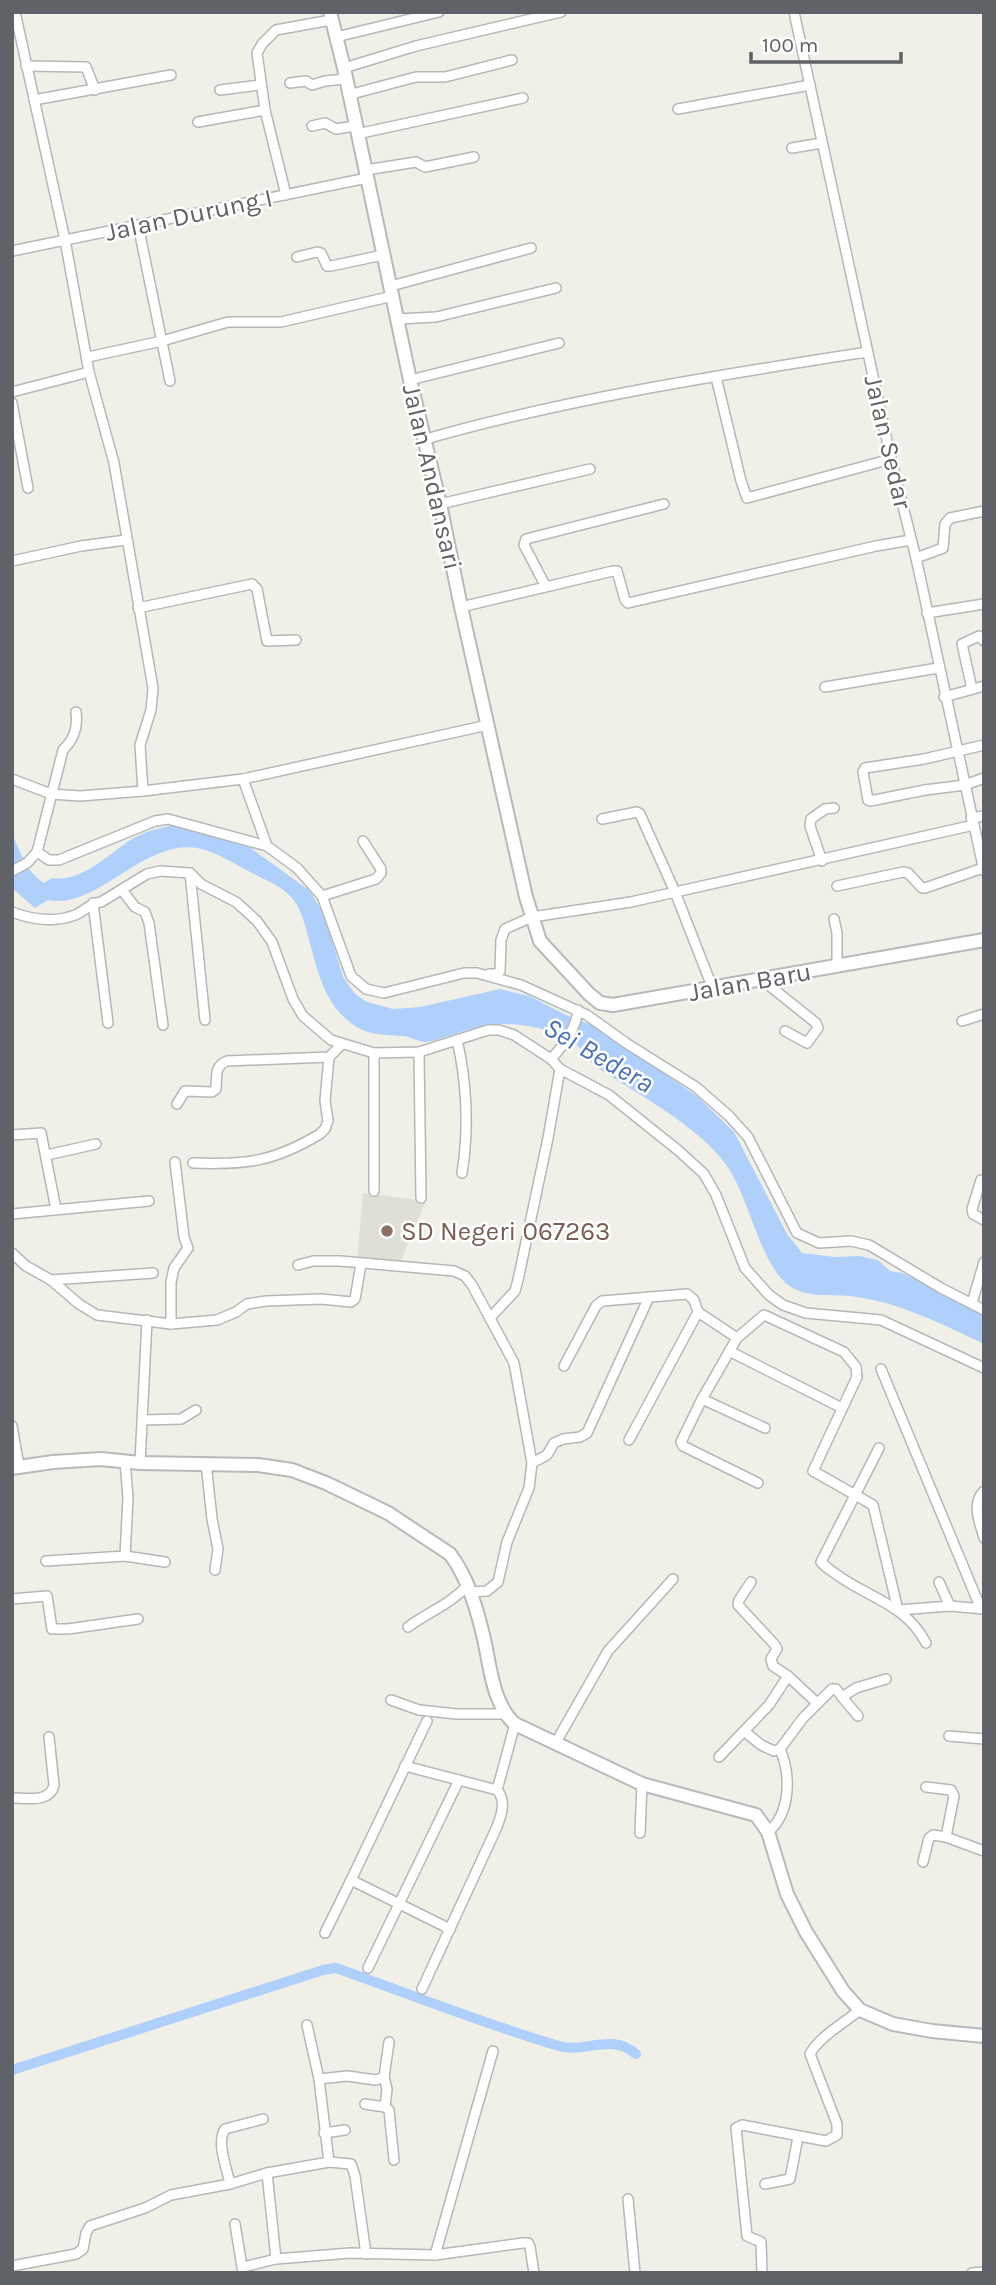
<svg xmlns="http://www.w3.org/2000/svg" width="996" height="2285" viewBox="0 0 996 2285" font-family="Karla,sans-serif">
<style>
.education{fill:#e0dfd6}
.water{fill:#aed0fb}
.lines{fill:none;stroke-linecap:round;stroke-linejoin:round}
.canal{stroke:#aed0fb;stroke-width:10}
.street-casing{stroke:#b5b7bb;stroke-width:12}
.secondary-casing{stroke:#b6b9be;stroke-width:16}
.street{stroke:#fff;stroke-width:9}
.secondary{stroke:#fff;stroke-width:12}
.education-dot{fill:#8d6e63;stroke:#fff;stroke-width:2.5}
.labels{text-anchor:middle;dominant-baseline:central;stroke-width:5;stroke-linejoin:round;paint-order:stroke}
.street-label{font-size:26px;fill:#5f6267;stroke:#fff}
.education-label{font-size:26px;fill:#785e54;stroke:#fff;text-anchor:start}
.water-label{font-size:28px;font-style:italic;fill:#4d73b5;stroke:#fff}
</style>
<rect width="100%" height="100%" fill="#f0efe8"/>
<path class="education" d="M363 1193 426 1201 400 1263 357 1260Z"/>
<path class="water" d="M176 825 245 844 310 891 324 915 343 977 355 994 367 1002 393 1009 420 1007 500 989 529 996 566 1015 592 1025 697 1096 734 1132 787 1234 802 1253 835 1257 859 1256 878 1260 890 1271 902 1273 984 1312V1344C940 1323 899 1302 850 1296 829 1294 806 1299 787 1284 761 1263 749 1200 729 1169 703 1128 637 1094 598 1068 586 1060 581 1045 569 1039 549 1030 527 1024 506 1024 486 1023 466 1030 448 1036 441 1038 432 1042 425 1042 417 1041 409 1036 402 1036 383 1034 367 1036 351 1023 321 1001 316 962 306 929 303 918 299 905 291 897 281 886 263 879 250 872 235 864 219 854 202 849 145 835 98 911 48 900L35 908 13 889 12 834C21 852 26 872 44 883L52 878C83 883 110 852 134 838 147 831 161 827 176 825Z"/>
<g class="lines">
<path class="canal" d="M12 2070 323 1970 336 1968C410 1994 484 2024 559 2046 585 2054 610 2032 636 2054"/>
<defs>
<g id="street">
<path d="M794 12 891 459 916 558 984 871"/>
<path d="M336 37 439 12"/>
<path d="M26 66 86 67 95 90"/>
<path d="M344 68 416 46 561 12"/>
<path d="M290 83 306 81 312 85 325 81 346 79"/>
<path d="M220 90 260 85"/>
<path d="M348 95 416 77H445L512 60"/>
<path d="M34 100 171 75"/>
<path d="M678 109 810 85"/>
<path d="M198 122 265 110"/>
<path d="M312 126 325 123 336 129 355 126"/>
<path d="M357 134 523 98"/>
<path d="M792 148 822 143"/>
<path d="M366 170 416 162 425 167 474 157"/>
<path d="M286 195 265 110 257 53 262 44 276 30 331 20"/>
<path d="M138 225 170 381"/>
<path d="M12 251 367 178"/>
<path d="M297 257 317 252 321 253 327 266H331L383 255"/>
<path d="M391 286 531 248"/>
<path d="M398 319 436 317 556 288"/>
<path d="M88 357 162 341 228 322H281L393 296"/>
<path d="M716 377 741 481 747 498 891 459"/>
<path d="M410 380 559 343"/>
<path d="M12 392 89 372"/>
<path d="M12 403 28 488"/>
<path d="M426 439C570 398 720 375 867 352"/>
<path d="M440 504 590 469"/>
<path d="M916 558 943 548 945 524 950 518 984 511"/>
<path d="M12 561 81 546 126 540"/>
<path d="M545 585 524 545 526 539 664 504"/>
<path d="M461 607 613 571H617L625 600 628 603 632 602 876 546 911 540"/>
<path d="M138 608 252 584 257 589 267 641 296 640"/>
<path d="M927 613 984 604"/>
<path d="M825 687 938 668"/>
<path d="M972 689 962 644 979 636 984 641"/>
<path d="M944 697 984 686"/>
<path d="M984 745 924 759 865 768 863 772 868 800 870 801 925 790 965 785 984 778"/>
<path d="M12 779 51 794 80 796 143 791 140 745 151 710 153 688 114 463 89 372 65 240 15 12"/>
<path d="M243 779 267 846"/>
<path d="M143 791 243 779 488 725"/>
<path d="M971 818 984 816"/>
<path d="M602 819 637 812 640 814 675 892 713 989"/>
<path d="M37 852 49 860H59L155 821 168 819 267 846 297 868 322 896 351 976 366 989 384 993 464 973H477L521 985 587 1015 626 1043 696 1087 729 1116 748 1137 797 1233 819 1243 851 1241 869 1245 941 1288 984 1310"/>
<path d="M822 861 810 826 811 819 825 809 834 808"/>
<path d="M12 871 27 863 37 852 63 750C74 739 78 728 76 712"/>
<path d="M190 873 205 1020"/>
<path d="M837 886 903 872 908 873 922 888H925L983 868"/>
<path d="M122 890 135 907 145 912 149 923 163 1025"/>
<path d="M322 896 376 879 381 873V869L363 841"/>
<path d="M93 903 108 1023"/>
<path d="M12 912C33 920 54 923 75 915 85 911 90 903 101 902L147 874 160 871 190 873 201 884 236 902 257 921 272 942 293 999 303 1016 331 1040 374 1053 419 1052 488 1030H499L514 1035 551 1059 560 1069 609 1095 679 1151 704 1174 716 1195 745 1268 769 1295 783 1305 806 1313 881 1320 984 1368"/>
<path d="M834 919 837 933V967"/>
<path d="M489 974H497L500 971 501 940 505 929 532 917 631 902 974 825"/>
<path d="M761 979 816 1023 818 1028 807 1043 785 1031"/>
<path d="M962 1021 984 1014"/>
<path d="M457 1040C467 1082 469 1131 462 1173"/>
<path d="M419 1052 421 1198"/>
<path d="M374 1053V1191"/>
<path d="M551 1059C563 1046 576 1029 578 1010"/>
<path d="M177 1104 185 1091 212 1092 216 1089C217 1077 214 1066 227 1061L329 1057 342 1044"/>
<path d="M12 1135 41 1133 56 1209"/>
<path d="M47 1155 96 1144"/>
<path d="M193 1163C246 1165 273 1162 320 1134L325 1129 328 1121 325 1101 329 1057"/>
<path d="M981 1180 972 1209 973 1214 984 1220"/>
<path d="M12 1214 149 1201"/>
<path d="M12 1253 26 1266 51 1280 79 1304 97 1315 171 1324 217 1320 236 1312 247 1304 266 1301 321 1299 351 1302 355 1299 361 1264"/>
<path d="M298 1265 313 1261H340L454 1271 465 1276 472 1285 514 1363 532 1463 529 1488 507 1542 498 1582 487 1591 471 1592"/>
<path d="M51 1280 153 1273"/>
<path d="M972 1303 984 1262"/>
<path d="M490 1318 515 1291 518 1280 548 1138 560 1069"/>
<path d="M171 1324V1282L174 1268 188 1248 184 1237 175 1162"/>
<path d="M729 1351 842 1408"/>
<path d="M564 1366 596 1306 602 1301 687 1294 694 1300 698 1312 737 1338"/>
<path d="M881 1369 981 1609"/>
<path d="M702 1399 765 1428"/>
<path d="M143 1420 181 1419 196 1410"/>
<path d="M12 1426 19 1466"/>
<path d="M629 1440 698 1312"/>
<path d="M879 1448 821 1562C827 1569 835 1573 843 1579 876 1600 907 1607 926 1643"/>
<path d="M140 1463 147 1320"/>
<path d="M206 1463 212 1519 218 1549 215 1570"/>
<path d="M532 1463 547 1455 554 1443 563 1439 580 1437 587 1433 649 1297"/>
<path d="M758 1483 683 1446 681 1442 702 1399 737 1338 764 1315 844 1352 856 1367 857 1377 813 1471 873 1505 898 1610"/>
<path d="M984 1491C971 1503 980 1524 984 1538"/>
<path d="M125 1556 165 1562"/>
<path d="M46 1561 125 1556 128 1498 125 1461"/>
<path d="M751 1582 739 1600 738 1605 775 1645 777 1649 771 1659 773 1666 788 1676 817 1703"/>
<path d="M939 1582 950 1606"/>
<path d="M12 1599 47 1596 52 1629H68L138 1619"/>
<path d="M898 1610 950 1606 984 1609"/>
<path d="M408 1627C428 1612 451 1604 468 1585"/>
<path d="M842 1697 858 1716"/>
<path d="M391 1700 419 1710 457 1714H504"/>
<path d="M427 1721 351 1880 450 1929"/>
<path d="M744 1731 761 1745 774 1751 780 1749"/>
<path d="M949 1736 984 1739"/>
<path d="M555 1744 608 1651 673 1579"/>
<path d="M719 1757 769 1705 788 1676"/>
<path d="M405 1766 497 1790"/>
<path d="M926 1787 951 1790 954 1796 946 1837"/>
<path d="M12 1798C27 1798 50 1803 54 1785L49 1737"/>
<path d="M768 1832C791 1813 791 1775 780 1749L803 1718 832 1689H836L842 1697 856 1688 886 1679"/>
<path d="M640 1833 642 1784"/>
<path d="M923 1862 929 1838 933 1835 946 1837 984 1851"/>
<path d="M325 1933 351 1880"/>
<path d="M368 1968 459 1780"/>
<path d="M422 1989 496 1829C501 1817 507 1801 497 1790L515 1724"/>
<path d="M307 2025 319 2079 329 2162 267 2173 276 2259 350 2253 435 2255 523 2243H528L530 2247 534 2273"/>
<path d="M384 2077 387 2089 385 2107"/>
<path d="M319 2079 347 2076 376 2080 384 2077 389 2042"/>
<path d="M365 2104 385 2107 389 2110 394 2160"/>
<path d="M324 2133 345 2130"/>
<path d="M329 2162 351 2164 355 2176 366 2254"/>
<path d="M230 2184C227 2168 216 2143 225 2129L263 2119"/>
<path d="M765 2184 790 2179 798 2137"/>
<path d="M628 2199 635 2273"/>
<path d="M235 2224 243 2273"/>
<path d="M435 2255 493 2051"/>
<path d="M12 2266 76 2254 83 2249 86 2233 90 2226 145 2208 171 2195 230 2184 267 2173"/>
<path d="M243 2267 276 2259"/>
<path d="M762 2273 761 2242 747 2236 736 2128 742 2125 826 2141 837 2135V2124L810 2054C817 2039 846 2021 860 2010"/>
<path d="M972 2273 984 2272"/>
</g>
<g id="secondary">
<path d="M330 12 344 68 410 380 440 504 461 607 526 897 540 941 589 994 600 1003 613 1005 984 940"/>
<path d="M12 1468 53 1462 101 1459 140 1463 258 1465 292 1470 326 1483 388 1513 450 1554C468 1578 477 1609 484 1639 490 1666 493 1705 515 1724L642 1784 756 1815 768 1832 787 1894 806 1932 843 1991 860 2010 893 2024 932 2031 984 2036"/>
</g>
</defs>
<use href="#street" class="street-casing"/>
<use href="#secondary" class="secondary-casing"/>
<use href="#street" class="street"/>
<use href="#secondary" class="secondary"/>
</g>
<circle class="education-dot" cx="387" cy="1231" r="7"/>
<g class="labels">
<g class="street-label">
<text transform="translate(189 215) rotate(-12)">Jalan Durung I</text>
<text transform="translate(888 442) rotate(77)">Jalan Sedar</text>
<text transform="translate(432 477) rotate(77)">Jalan Andansari</text>
<text transform="translate(750 982) rotate(-10)">Jalan Baru</text>
</g>
<g class="education-label">
<text x="401" y="1231">SD Negeri 067263</text>
</g>
<g class="water-label">
<text transform="translate(599 1055) rotate(30)">Sei Bedera</text>
</g>
</g>
<rect width="996" height="2285" fill="none" stroke="#5f6267" stroke-width="28"/>
<path d="M751 52v10h150v-10" fill="none" stroke="#5f6267" stroke-width="3.5"/>
<text x="762" y="52" font-size="21" fill="#5f6267" stroke="#ffffff" stroke-width="5" paint-order="stroke">100 m</text>
</svg>
